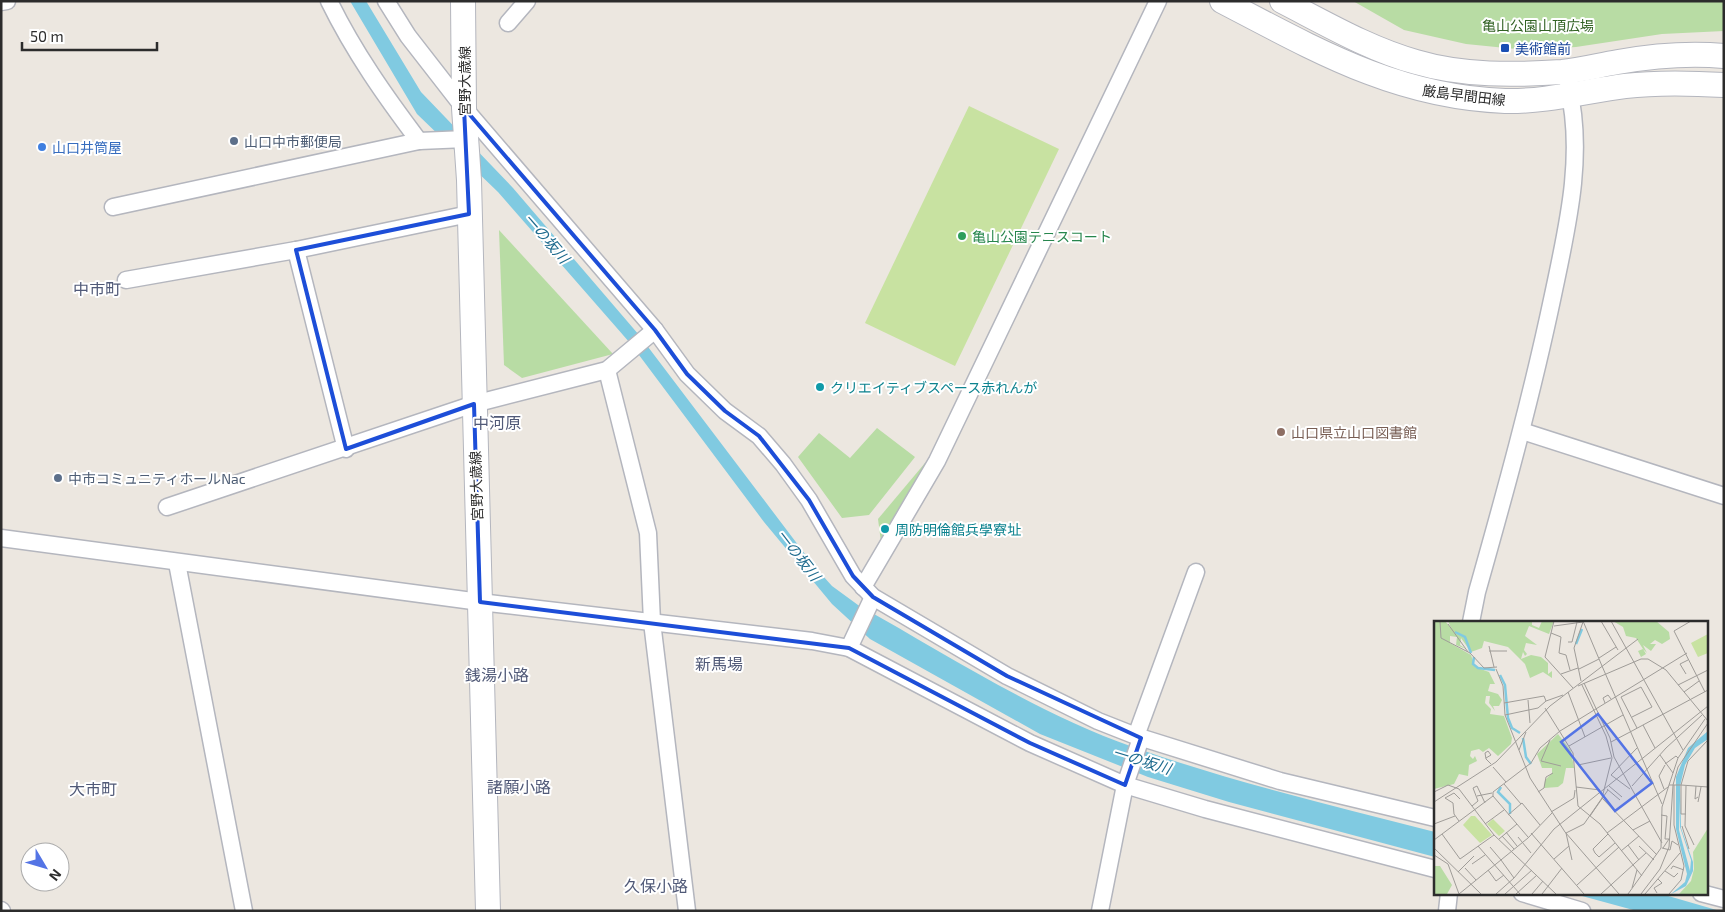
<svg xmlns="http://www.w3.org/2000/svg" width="1725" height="912" viewBox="0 0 1725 912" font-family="'Exo 2','Noto Sans JP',sans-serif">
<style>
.green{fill:#b8dca4}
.pitch{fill:#c8e2a1}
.water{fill:#80cae1}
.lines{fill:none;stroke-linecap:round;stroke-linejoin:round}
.street-casing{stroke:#b4b6be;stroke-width:19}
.secondary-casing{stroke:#b4b6be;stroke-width:26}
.street{stroke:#fff;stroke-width:16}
.secondary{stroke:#fff;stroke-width:24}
.marked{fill:none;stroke:#1d4ed8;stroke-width:4;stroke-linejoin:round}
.transit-dot{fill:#1a4fb4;stroke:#fff;stroke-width:2}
.service-dot{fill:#5c6f8a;stroke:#fff;stroke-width:2}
.shop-dot{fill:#3f7fe0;stroke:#fff;stroke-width:2}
.leisure-dot{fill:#2e9e5b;stroke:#fff;stroke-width:2}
.culture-dot{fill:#0f9aa8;stroke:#fff;stroke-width:2}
.education-dot{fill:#8d6e63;stroke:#fff;stroke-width:2}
.labels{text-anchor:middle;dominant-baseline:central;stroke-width:4;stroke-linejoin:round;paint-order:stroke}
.park-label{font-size:14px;fill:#326224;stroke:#fff}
.transit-label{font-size:14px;fill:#164399;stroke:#fff;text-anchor:start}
.street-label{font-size:14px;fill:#2c2c2c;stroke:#fff}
.service-label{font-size:14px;fill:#4e5e75;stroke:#fff;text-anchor:start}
.shop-label{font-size:14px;fill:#366cbe;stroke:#fff;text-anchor:start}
.leisure-label{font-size:14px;fill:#27864d;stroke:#fff;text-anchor:start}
.culture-label{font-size:14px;fill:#0d838f;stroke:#fff;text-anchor:start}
.education-label{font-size:14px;fill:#785e54;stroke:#fff;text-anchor:start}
.water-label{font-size:15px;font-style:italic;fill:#1e6b8e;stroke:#fff}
.quarter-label{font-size:16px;fill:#515a78;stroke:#fff}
.inset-river{fill:none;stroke:#80cae1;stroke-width:2.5}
.inset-road{fill:none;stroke:#9f9c98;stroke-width:1}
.view{fill:#5474e5;fill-opacity:0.15;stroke:#5474e5;stroke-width:2.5}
.inset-edge{fill:none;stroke:#2c2c2c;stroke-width:2.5}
</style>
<rect width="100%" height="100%" fill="#ece7e0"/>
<g class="green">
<path d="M1353 1H1724V31L1662 34 1576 47 1527 50 1466 44 1404 30Z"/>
<path d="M499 230 613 354 522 378 504 365Z"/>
<path d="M877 428 915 457 869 515 842 518 798 457 819 433 850 458Z"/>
<path d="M925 463 926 464 881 542 878 519Z"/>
</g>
<path class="pitch" d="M969 106 1059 149 955 366 865 323Z"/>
<g class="water">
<path d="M350 1H366L421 92 513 188 639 335 814 566 832 586 858 605C948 655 1036 713 1133 747 1232 782 1334 806 1435 832V857L1229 802 1148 777 1040 734 870 639 832 604 764 522 630 343 498 192 417 114Z"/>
<path d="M1571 893H1658L1720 911H1637Z"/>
</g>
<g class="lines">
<defs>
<g id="street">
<path d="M329 1C354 52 385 96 419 141"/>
<path d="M386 1 408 36 464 108 655 330 687 374 725 411 759 436 783 464 809 500 853 576 873 597 1007 676 1098 721 1136 736 1280 781 1435 818"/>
<path d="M1 2 7 1"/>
<path d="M508 23 527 1"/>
<path d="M113 207 419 141 466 139"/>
<path d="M296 250 346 449"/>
<path d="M126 280 296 250 469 214"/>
<path d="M607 370 648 533 652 622 687 911"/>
<path d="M1522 431 1724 496"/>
<path d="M167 507 474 404 607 370 655 330"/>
<path d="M1 538 480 602 812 641 849 648 1030 743 1125 785 1205 809 1435 869"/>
<path d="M177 563 244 911"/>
<path d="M863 587 937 461 1158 1"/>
<path d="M1471 622 1477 592C1505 493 1532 395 1553 295 1567 228 1585 155 1568 86"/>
<path d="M849 648 873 597"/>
<path d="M1136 736 1196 572"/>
<path d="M1522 893 1582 911"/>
<path d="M1701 893 1724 899"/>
<path d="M1 910 2 911"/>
<path d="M1100 911 1125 785 1141 738"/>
<path d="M1447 911 1449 893"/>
</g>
<g id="secondary">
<path d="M463 1 464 108 469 180 488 911"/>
<path d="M1222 1C1316 50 1396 97 1505 101 1545 102 1586 91 1625 86 1658 82 1691 83 1724 85"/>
<path d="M1282 1C1325 23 1369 49 1416 62 1463 76 1515 75 1562 72 1581 70 1600 65 1618 62 1652 56 1690 53 1724 56"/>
</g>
</defs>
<use href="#street" class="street-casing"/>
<use href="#secondary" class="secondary-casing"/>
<use href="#street" class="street"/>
<use href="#secondary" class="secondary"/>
</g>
<path class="marked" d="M464 108 655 330 687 374 725 411 759 436 809 500 853 576 873 597 1007 676 1141 738 1125 785 1030 743 849 648 480 602 474 404 346 449 296 250 469 214Z"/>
<rect class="transit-dot" x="1500" y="43" width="10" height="10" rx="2.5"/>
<g class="service-dot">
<circle cx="234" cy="141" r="5"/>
<circle cx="58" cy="478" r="5"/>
</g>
<circle class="shop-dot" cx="42" cy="147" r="5"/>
<circle class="leisure-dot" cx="962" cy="236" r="5"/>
<g class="culture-dot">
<circle cx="820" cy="387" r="5"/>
<circle cx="885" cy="529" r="5"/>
</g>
<circle class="education-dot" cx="1281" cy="432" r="5"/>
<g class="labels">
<g class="park-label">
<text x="1538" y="25">亀山公園山頂広場</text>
</g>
<g class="transit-label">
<text x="1515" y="48">美術館前</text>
</g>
<g class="street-label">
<text transform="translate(464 81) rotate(-90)">宮野大歳線</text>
<text transform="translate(1464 95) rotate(7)">厳島早間田線</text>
<text transform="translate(476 486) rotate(-92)">宮野大歳線</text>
</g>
<g class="service-label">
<text x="244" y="141">山口中市郵便局</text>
<text x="68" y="478">中市コミュニティホールNac</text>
</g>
<g class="shop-label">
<text x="52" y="147">山口井筒屋</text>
</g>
<g class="leisure-label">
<text x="972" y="236">亀山公園テニスコート</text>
</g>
<g class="culture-label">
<text x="830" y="387">クリエイティブスペース赤れんが</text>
<text x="895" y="529">周防明倫館兵學寮址</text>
</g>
<g class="education-label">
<text x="1291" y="432">山口県立山口図書館</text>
</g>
<g class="water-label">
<text transform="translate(547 238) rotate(49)">一の坂川</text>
<text transform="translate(799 555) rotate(52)">一の坂川</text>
<text transform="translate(1142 760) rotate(17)">一の坂川</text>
</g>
<g class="quarter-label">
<text x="97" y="288">中市町</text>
<text x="497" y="422">中河原</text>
<text x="719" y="663">新馬場</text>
<text x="497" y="674">銭湯小路</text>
<text x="519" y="786">諸願小路</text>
<text x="93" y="788">大市町</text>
<text x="656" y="885">久保小路</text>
</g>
</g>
<g transform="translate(1434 621)">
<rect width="274" height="274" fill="#ece7e0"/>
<path d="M0 0H11L17 7 14 0H98V4L105 7 108 0H120L115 13 95 5 91 15 103 24 92 22 90 29 93 33 91 35 89 31 87 38 97 34 107 36 114 42V53L118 50V57L109 51 96 57 91 43 74 26 50 20 48 27 37 31 27 17 26 24 32 28 22 24 23 16 16 15V22L37 34 41 46 55 51 61 63H56L54 70 64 73 68 79 65 85H59L61 90 55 82 56 75H52L51 82 57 88 56 93 70 95 78 117 77 123 64 135 55 127 49 131 45 128 37 130 36 135 39 138 41 135 43 140 35 144 34 155 25 153 20 163 0 168ZM179 0H222L235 11 236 18 228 23 221 19 216 23H222L217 30 209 24 213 32 209 28 212 33 207 36 204 30 209 28 202 17 192 15 189 6ZM124 113 137 130 140 147H132L129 162 124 166 110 167 111 159 118 152V147H108L103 133ZM274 207V273H245L257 260 260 248 259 231ZM0 245H6L18 264 13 273H0Z" fill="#b8dca4"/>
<path d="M274 13V32L264 36 257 22ZM37 195H41L58 214 46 222 29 204ZM59 198 71 210 65 215 53 203Z" fill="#c8e2a1"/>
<path d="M274 110V118L261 127 251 144 246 165 247 207 259 241V250L252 265 237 273 251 261 253 253 242 208V156L254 127ZM246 179V206L257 239 256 250 245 209Z" fill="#80cae1" fill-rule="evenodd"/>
<path class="inset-river" d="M21 11 31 16 37 32M142 23 148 8M40 36 39 43 44 47 61 49M66 54 71 64 74 97 78 107 86 112M89 117 92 136 97 143M67 166 64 171 76 183V193"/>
<path class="inset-road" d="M6 0 7 17 36 32 50 47 63 46M120 0 111 36 139 67M149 0 168 45M167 0 184 29M177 0 249 129M257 0 240 10 271 71M14 3 34 31M120 5 149 1M117 12 127 16 125 32 132 34 136 49M134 21H138L143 1M55 25 60 46M55 30H73M165 37 182 26M168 45 228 183M62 48 69 65 71 94 96 157 131 211 185 273M145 48 165 38M127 53 144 47M252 53 246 43 254 39M147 60 140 27 149 1M150 62 176 117 180 136 228 222M244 64 274 49M144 65 207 38H214L232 49 274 100M134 71 151 116M250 71 265 60M94 79 96 102M70 82 110 75 112 80M171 82 169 77 174 74 177 78M111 87 139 132 144 185 166 203 208 255M71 94 104 87 112 80 129 74M198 96 218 86 207 66 187 76 203 107M209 104 221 127M196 111 274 69M116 119 107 140 127 145M177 121 196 111M135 125 189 94M85 129 92 111M226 134 239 152M52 137 57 134 54 130 51 132 52 138 57 143M231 143 242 135 244 137M144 144 177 137M59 146 72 161M177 154 203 127M177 154 196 168M70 163 87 183M235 164 244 137 271 98M175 165 188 176M198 165 232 127 268 94M252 165 251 205 260 224M262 165 261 178 264 176M142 166 166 169M173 168 186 179M230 168 225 155 231 144M0 171 14 164 25 168 60 214 122 273M104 171 110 167 112 156 119 152M43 175 58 172M59 175 94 216M168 177 223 234M0 181 62 141 116 85 204 18M264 181 267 166M38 185 44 180 39 167 43 165 51 182M117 191 140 177 141 169M252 193H247V164L274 166M74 194 88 182 106 204M227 194 233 195 231 218H235L229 227M156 195 174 169M25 200 20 193 19 182 11 177 20 172 26 178M0 203 21 195M51 203 70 189M248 205 255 228M199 209 216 200M72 211 83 225M97 212 150 273M132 212 150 203 168 177 178 137 172 115 148 64M132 212 138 239M173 212 234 166M8 213 26 238 60 214M174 213 159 228 161 232 165 236 181 222M68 215 80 228M84 216 97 232M65 218 83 203M0 219 59 175V171L97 142 106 127 126 110 253 32M194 224 205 239M44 225 86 273M205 225 220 239M56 226 67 239M0 227 47 273M228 227 236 229 238 220 244 224M187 230 205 215M0 234 14 243 25 273M120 238 135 225M67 239 80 257M38 243 51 234M31 247 42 259M237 248 239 245 250 249M54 249 62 260 70 254M231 250 240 256 244 252M24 251 40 235M143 264 185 226M198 267 203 249M223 272 220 267 228 262 224 258M25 273 94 217 118 192M62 273 80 257 120 208 274 85M71 273 98 249M82 273 103 254M98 273 109 260M108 273 128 247M167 273 212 232M194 273 227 227 228 186 235 164H247L254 140 274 119M207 273 226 248 235 226 239 164 244 146 274 102M211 273 246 232M235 273 247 259 250 245 240 204V164"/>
<path class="view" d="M164 93 218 162 181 190 127 121Z"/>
<rect width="274" height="274" class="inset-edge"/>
</g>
<rect width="1725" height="912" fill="none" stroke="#2c2c2c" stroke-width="5"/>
<g transform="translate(45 867) rotate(128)"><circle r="24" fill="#ffffff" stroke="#ababab"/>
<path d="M0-4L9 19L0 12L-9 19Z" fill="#5474e5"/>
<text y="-8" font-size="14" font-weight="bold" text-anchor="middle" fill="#2c2c2c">N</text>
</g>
<path d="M22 42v8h135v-8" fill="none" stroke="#2c2c2c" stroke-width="2.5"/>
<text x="30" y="42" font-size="15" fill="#2c2c2c" stroke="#ffffff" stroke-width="4" paint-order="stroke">50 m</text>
</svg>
